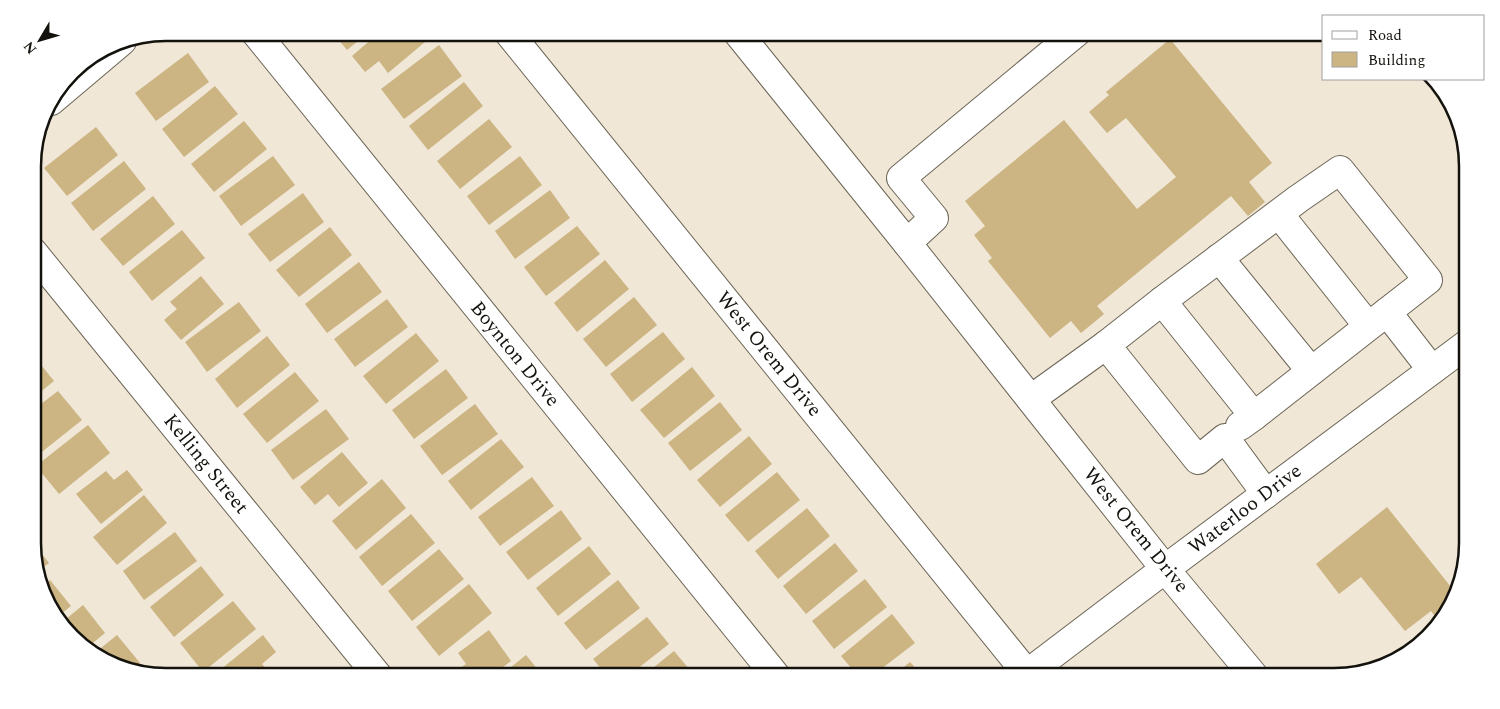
<svg xmlns="http://www.w3.org/2000/svg" width="1500" height="709" viewBox="0 0 1500 709" font-family="Spectral,serif">
<style>
.building{fill:#ccb483}
.lines{fill:none;stroke-linecap:round;stroke-linejoin:round}
.minor-casing{stroke:#6c6556;stroke-width:30}
.major-casing{stroke:#6c6556;stroke-width:30}
.minor{stroke:#fff;stroke-width:28}
.major{stroke:#fff;stroke-width:28}
.labels{text-anchor:middle;dominant-baseline:central;stroke-width:4.5;stroke-linejoin:round;paint-order:stroke}
.street-label{font-size:20px;fill:#14120c;stroke:#fff}
.rim{fill:none;stroke:#14120c;stroke-width:2.5}
</style>
<rect width="100%" height="100%" fill="#f0e7d6"/>
<g class="building">
<path d="M332 32H369L347 50Z"/>
<path d="M380 32H437L388 73 379 61 365 72 352 56Z"/>
<path d="M1170 39 1272 163 1249 182 1265 202 1248 216 1231 196 1097 306 1104 314 1081 333 1071 321 1050 338 988 261 992 258 974 235 985 226 965 201 1064 120 1137 209 1176 177 1126 118 1107 133 1089 112 1109 95 1106 92Z"/>
<path d="M439 45 462 76 404 119 381 89Z"/>
<path d="M188 53 209 82 156 121 135 93Z"/>
<path d="M464 82 483 106 428 150 409 126Z"/>
<path d="M215 86 238 114 184 157 162 129Z"/>
<path d="M489 119 512 147 460 189 437 161Z"/>
<path d="M244 121 267 149 214 192 191 164Z"/>
<path d="M96 127 118 155 67 196 44 168Z"/>
<path d="M273 156 295 185 241 226 219 196Z"/>
<path d="M520 156 542 185 489 225 467 196Z"/>
<path d="M124 161 146 189 93 231 71 203Z"/>
<path d="M550 190 570 218 515 259 495 231Z"/>
<path d="M303 193 324 222 270 262 248 234Z"/>
<path d="M153 196 175 224 123 266 100 239Z"/>
<path d="M577 226 600 254 546 296 524 267Z"/>
<path d="M330 227 352 255 299 297 276 270Z"/>
<path d="M182 230 205 258 152 301 129 272Z"/>
<path d="M605 260 629 289 577 332 554 303Z"/>
<path d="M359 262 382 292 327 333 305 304Z"/>
<path d="M201 276 224 304 181 340 164 320 177 309 170 302Z"/>
<path d="M634 297 657 325 606 367 583 339Z"/>
<path d="M387 299 408 327 355 367 334 339Z"/>
<path d="M239 302 261 331 207 372 185 342Z"/>
<path d="M663 332 685 359 632 402 610 374Z"/>
<path d="M416 333 439 361 386 404 363 376Z"/>
<path d="M267 336 290 365 237 408 215 379Z"/>
<path d="M33 355 54 381 33 398Z"/>
<path d="M692 367 715 396 664 438 640 410Z"/>
<path d="M446 369 468 398 414 439 392 410Z"/>
<path d="M295 372 319 401 267 443 243 414Z"/>
<path d="M58 391 82 420 33 459V410Z"/>
<path d="M720 402 742 430 690 471 668 443Z"/>
<path d="M475 404 498 434 442 475 420 446Z"/>
<path d="M326 409 349 439 293 480 271 450Z"/>
<path d="M88 425 110 453 59 494 36 466Z"/>
<path d="M749 436 772 464 720 507 697 480Z"/>
<path d="M501 439 524 467 471 510 448 481Z"/>
<path d="M342 452 368 483 339 507 328 494 315 505 300 487Z"/>
<path d="M127 470 143 490 101 524 76 494 106 471 114 480Z"/>
<path d="M777 472 800 500 748 542 725 515Z"/>
<path d="M532 477 554 506 500 546 478 517Z"/>
<path d="M382 479 406 508 356 550 332 521Z"/>
<path d="M144 495 167 523 117 565 93 537Z"/>
<path d="M1387 507 1455 592 1447 599 1450 603 1437 619 1431 611 1405 631 1361 577 1339 594 1316 564Z"/>
<path d="M807 508 830 536 778 579 755 551Z"/>
<path d="M561 510 582 539 528 580 506 552Z"/>
<path d="M411 514 435 543 382 586 359 557Z"/>
<path d="M175 532 197 561 144 600 123 571Z"/>
<path d="M835 543 858 571 806 614 783 586Z"/>
<path d="M34 544 49 563 38 571 34 560Z"/>
<path d="M589 546 611 574 558 616 536 588Z"/>
<path d="M439 549 464 579 412 621 388 591Z"/>
<path d="M201 566 224 595 174 637 150 607Z"/>
<path d="M865 579 887 607 834 649 812 621Z"/>
<path d="M50 580 71 606 57 617 44 585Z"/>
<path d="M618 580 640 608 586 650 564 623Z"/>
<path d="M469 584 492 613 439 656 416 627Z"/>
<path d="M233 601 256 629 203 672 180 643Z"/>
<path d="M83 605 105 633 89 646 60 624Z"/>
<path d="M892 614 915 643 872 676H858L841 656Z"/>
<path d="M647 617 669 644 628 676H607L593 659Z"/>
<path d="M489 630 511 661 491 676H455L453 673 466 664 458 653Z"/>
<path d="M117 635 140 663 132 670 115 666 96 652Z"/>
<path d="M263 635 276 652 262 664 273 676H225L220 670Z"/>
<path d="M674 651 695 676H643Z"/>
<path d="M526 655 543 676H500Z"/>
<path d="M910 662 923 676H893Z"/>
</g>
<g class="lines">
<defs>
<g id="minor">
<path d="M255 32 776 676"/>
<path d="M51 101 122 41"/>
<path d="M1279 214 1368 326"/>
<path d="M907 243 934 218 901 178 1077 32"/>
<path d="M33 252 378 676"/>
<path d="M1219 258 1311 371"/>
<path d="M1162 301 1254 416 1240 426"/>
<path d="M1106 345 1198 460 1225 438 1266 494"/>
<path d="M1031 399 1106 345 1162 301 1298 199 1340 170 1428 280 1387 312"/>
<path d="M1254 416 1387 312 1432 370"/>
<path d="M1024 676 1165 569 1467 344"/>
</g>
<g id="major">
<path d="M508 32 1029 676"/>
<path d="M737 32 907 243 1165 569 1254 676"/>
</g>
</defs>
<use href="#minor" class="minor-casing"/>
<use href="#major" class="major-casing"/>
<use href="#minor" class="minor"/>
<use href="#major" class="major"/>
</g>
<g class="labels">
<g class="street-label">
<text transform="translate(515 354) rotate(51)">Boynton Drive</text>
<text transform="translate(769 354) rotate(51)">West Orem Drive</text>
<text transform="translate(206 464) rotate(51)">Kelling Street</text>
<text transform="translate(1245 509) rotate(-37)">Waterloo Drive</text>
<text transform="translate(1136 530) rotate(51)">West Orem Drive</text>
</g>
</g>
<path d="M0 0H1500V709H0ZM166 41H1334A125 125 0 0 1 1459 166V543A125 125 0 0 1 1334 668H166A125 125 0 0 1 41 543V166A125 125 0 0 1 166 41Z" fill="#fff" fill-rule="evenodd"/>
<path class="rim" d="M166 41H1334A125 125 0 0 1 1459 166V543A125 125 0 0 1 1334 668H166A125 125 0 0 1 41 543V166A125 125 0 0 1 166 41Z"/>
<rect x="1322" y="15" width="162" height="65" fill="#ffffff" stroke="#a1a09e"/>
<rect x="1332" y="31" width="25" height="8" fill="#ffffff" stroke="#a1a09e"/>
<text x="1368" y="40" font-size="15" fill="#14120c">Road</text>
<rect x="1332" y="52" width="25" height="15" fill="#ccb483" stroke="#a1a09e"/>
<text x="1368" y="65" font-size="15" fill="#14120c">Building</text>
<g transform="translate(40 40) rotate(232)" stroke="#ffffff" stroke-width="4" paint-order="stroke">
<path d="M0-4L9 19L0 12L-9 19Z" fill="#14120c"/>
<text y="-8" font-size="14" font-weight="bold" text-anchor="middle" fill="#14120c">N</text>
</g>
</svg>
